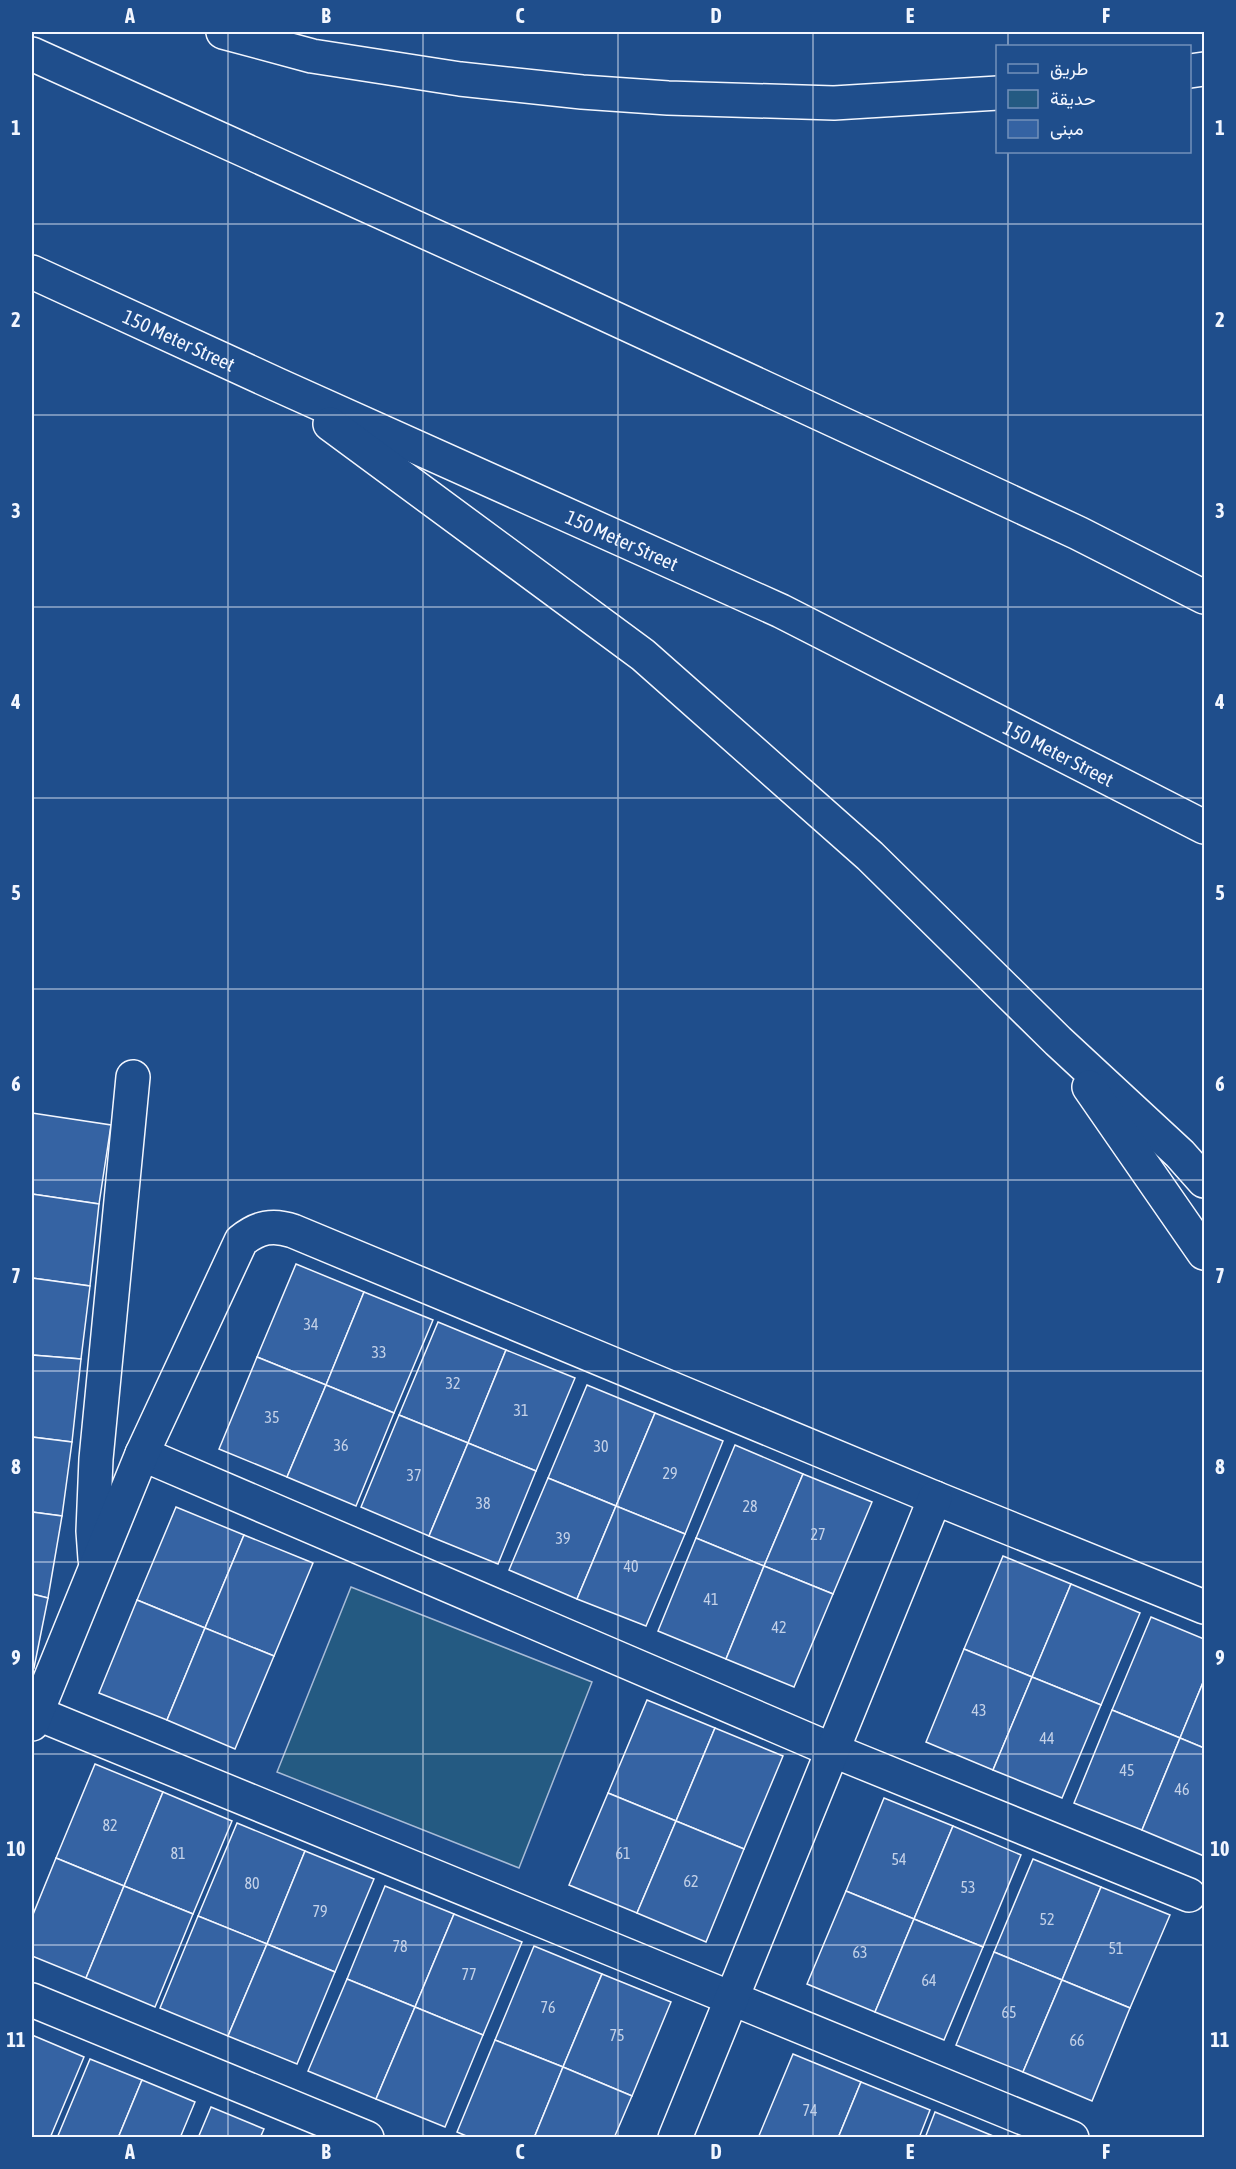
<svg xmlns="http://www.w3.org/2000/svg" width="1236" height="2169" viewBox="0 0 1236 2169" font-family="'Asap Condensed',Vazirmatn,sans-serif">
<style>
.green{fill:#245a82;stroke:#a8bbd7;stroke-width:1.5}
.building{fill:#3563a3;stroke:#f2f6ff;stroke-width:1.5}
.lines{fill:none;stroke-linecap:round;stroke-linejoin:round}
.minor-casing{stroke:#f2f6ff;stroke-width:36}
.highway-casing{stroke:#f2f6ff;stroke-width:36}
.minor{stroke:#1f4e8c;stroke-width:33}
.highway{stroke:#1f4e8c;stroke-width:33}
.grid{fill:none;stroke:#f2f6ff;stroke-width:1.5;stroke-opacity:0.55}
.labels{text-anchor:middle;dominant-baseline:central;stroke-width:4.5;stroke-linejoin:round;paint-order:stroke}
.number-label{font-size:16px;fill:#c3d1e8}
.street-label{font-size:20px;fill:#f2f6ff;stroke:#1f4e8c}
.neatline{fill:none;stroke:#f2f6ff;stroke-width:2}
.grid-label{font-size:20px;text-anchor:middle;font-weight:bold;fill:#f2f6ff}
</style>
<rect width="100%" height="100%" fill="#1f4e8c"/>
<path class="green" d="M351 1587 592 1682 519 1868 277 1772Z"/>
<g class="building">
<path d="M32 1113 111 1125 99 1204 32 1194Z"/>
<path d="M32 1194 99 1204 90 1286 32 1278Z"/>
<path d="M296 1264 364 1292 326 1385 257 1357Z"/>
<path d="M32 1278 90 1286 81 1359 32 1355Z"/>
<path d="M364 1292 433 1320 394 1413 326 1385Z"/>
<path d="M438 1322 506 1350 468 1443 399 1415Z"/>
<path d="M506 1350 575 1378 536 1471 468 1443Z"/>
<path d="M32 1355 81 1359 72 1442 32 1437Z"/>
<path d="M257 1357 326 1385 287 1477 219 1449Z"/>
<path d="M326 1385 394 1413 356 1506 287 1477Z"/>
<path d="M587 1385 655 1413 616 1506 548 1478Z"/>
<path d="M655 1413 723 1441 685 1534 616 1506Z"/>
<path d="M399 1415 468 1443 429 1536 361 1507Z"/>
<path d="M32 1437 72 1442 62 1516 32 1512Z"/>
<path d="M468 1443 536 1471 498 1564 429 1536Z"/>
<path d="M735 1445 803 1474 764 1566 696 1538Z"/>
<path d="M803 1474 872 1502 833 1594 764 1566Z"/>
<path d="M548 1478 616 1506 577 1599 509 1570Z"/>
<path d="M616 1506 685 1534 646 1626 577 1599Z"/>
<path d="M176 1507 244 1535 205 1628 137 1600Z"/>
<path d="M32 1512 62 1516 48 1598 32 1594Z"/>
<path d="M244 1535 313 1563 274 1656 205 1628Z"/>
<path d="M696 1538 764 1566 726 1659 658 1631Z"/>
<path d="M1003 1556 1071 1584 1032 1677 964 1649Z"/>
<path d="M764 1566 833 1594 794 1687 726 1659Z"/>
<path d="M1071 1584 1140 1613 1101 1705 1032 1677Z"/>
<path d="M32 1594 48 1598 34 1668 32 1667Z"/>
<path d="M137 1600 205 1628 167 1720 99 1693Z"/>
<path d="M1151 1617 1204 1639V1680L1180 1738 1112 1710Z"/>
<path d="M205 1628 274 1656 235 1749 167 1720Z"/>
<path d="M964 1649 1032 1677 993 1770 926 1742Z"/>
<path d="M1032 1677 1101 1705 1062 1798 993 1770Z"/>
<path d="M1204 1680V1748L1180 1738Z"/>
<path d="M647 1700 715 1728 676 1821 608 1793Z"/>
<path d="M1112 1710 1180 1738 1142 1830 1074 1803Z"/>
<path d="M715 1728 783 1756 744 1849 676 1821Z"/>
<path d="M1180 1738 1204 1748V1856L1142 1830Z"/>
<path d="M95 1764 163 1792 124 1886 56 1858Z"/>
<path d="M163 1792 232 1821 193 1914 124 1886Z"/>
<path d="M608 1793 676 1821 637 1913 569 1885Z"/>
<path d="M884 1798 953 1826 914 1919 846 1891Z"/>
<path d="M676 1821 744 1849 706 1942 637 1913Z"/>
<path d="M237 1823 305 1851 267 1944 198 1916Z"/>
<path d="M953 1826 1021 1855 983 1947 914 1919Z"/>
<path d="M305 1851 374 1879 335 1972 267 1944Z"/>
<path d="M56 1858 124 1886 86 1978 32 1956V1917Z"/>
<path d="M1033 1859 1101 1887 1062 1980 994 1952Z"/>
<path d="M124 1886 193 1914 155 2007 86 1978Z"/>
<path d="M385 1886 454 1914 415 2007 347 1979Z"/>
<path d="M1101 1887 1170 1915 1130 2008 1062 1980Z"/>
<path d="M846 1891 914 1919 875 2012 807 1984Z"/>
<path d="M454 1914 522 1942 483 2035 415 2007Z"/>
<path d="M198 1916 267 1944 228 2036 160 2008Z"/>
<path d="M914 1919 983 1947 944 2040 875 2012Z"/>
<path d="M267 1944 335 1972 297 2064 228 2036Z"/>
<path d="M534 1946 602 1974 563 2067 495 2040Z"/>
<path d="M994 1952 1062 1980 1023 2072 956 2045Z"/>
<path d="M602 1974 671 2002 632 2096 563 2067Z"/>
<path d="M347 1979 415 2007 376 2099 308 2071Z"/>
<path d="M1062 1980 1130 2008 1092 2101 1023 2072Z"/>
<path d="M415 2007 483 2035 445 2127 376 2099Z"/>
<path d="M32 2035 84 2057 50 2138H32Z"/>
<path d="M495 2040 563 2067 534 2138H471L457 2132Z"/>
<path d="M793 2054 861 2082 838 2138H758Z"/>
<path d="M90 2059 142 2080 118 2138H57Z"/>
<path d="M563 2067 632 2096 614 2138H534Z"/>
<path d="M142 2080 195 2102 180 2138H118Z"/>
<path d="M861 2082 930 2110 919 2138H838Z"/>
<path d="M211 2107 264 2129 260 2138H198Z"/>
<path d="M935 2112 998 2138H925Z"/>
</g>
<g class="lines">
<defs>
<g id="minor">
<path d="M142 1454 832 1750 1189 1895"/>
<path d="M95 1559 93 1531 96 1459 133 1077"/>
<path d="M36 1713 1072 2138"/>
<path d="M32 1724 142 1454 241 1241C258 1227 273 1224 293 1231L935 1498 1204 1607"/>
<path d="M32 2000 367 2138"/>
<path d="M675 2138 935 1498"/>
</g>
<g id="highway">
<path d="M223 32 312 56 460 79 582 92 668 98 834 103 998 93"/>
<path d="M32 54 527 278 1078 533 1204 597"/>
<path d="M1190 71 1204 69"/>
<path id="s1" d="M32 272 278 385 781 611 1204 827"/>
<path d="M330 424 643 655 870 856 1058 1041 1180 1154 1204 1181"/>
<path d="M1089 1087 1204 1253"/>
</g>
</defs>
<use href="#minor" class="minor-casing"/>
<use href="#highway" class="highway-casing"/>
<use href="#minor" class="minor"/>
<use href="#highway" class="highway"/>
</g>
<path class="grid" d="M228 32V2138M423 32V2138M618 32V2138M813 32V2138M1008 32V46M1008 152V2138M32 224H1204M32 415H1204M32 607H1204M32 798H1204M32 989H1204M32 1180H1204M32 1371H1204M32 1562H1204M32 1754H1204M32 1945H1204"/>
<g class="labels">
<g class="number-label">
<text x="311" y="1324">34</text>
<text x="379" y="1352">33</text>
<text x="453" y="1383">32</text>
<text x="521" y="1410">31</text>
<text x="272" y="1417">35</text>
<text x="341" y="1445">36</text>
<text x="601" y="1446">30</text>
<text x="670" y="1473">29</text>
<text x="414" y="1475">37</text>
<text x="483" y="1503">38</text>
<text x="750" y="1506">28</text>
<text x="818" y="1534">27</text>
<text x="563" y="1538">39</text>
<text x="631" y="1566">40</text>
<text x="711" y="1599">41</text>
<text x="779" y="1627">42</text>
<text x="979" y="1710">43</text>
<text x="1047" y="1738">44</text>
<text x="1127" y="1770">45</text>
<text x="1182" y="1789">46</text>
<text x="110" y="1825">82</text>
<text x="178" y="1853">81</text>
<text x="623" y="1853">61</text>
<text x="899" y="1859">54</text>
<text x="691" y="1881">62</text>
<text x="252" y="1883">80</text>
<text x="968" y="1887">53</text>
<text x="320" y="1911">79</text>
<text x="1047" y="1919">52</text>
<text x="400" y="1946">78</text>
<text x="1116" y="1948">51</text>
<text x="860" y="1952">63</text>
<text x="469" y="1974">77</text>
<text x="929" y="1980">64</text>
<text x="548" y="2007">76</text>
<text x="1009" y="2012">65</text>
<text x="617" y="2035">75</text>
<text x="1077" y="2040">66</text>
<text x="810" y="2110">74</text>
</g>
<g class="street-label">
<text stroke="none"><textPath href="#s1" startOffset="162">150 Meter Street</textPath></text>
<text stroke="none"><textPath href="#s1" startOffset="648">150 Meter Street</textPath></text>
<text stroke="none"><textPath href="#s1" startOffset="1134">150 Meter Street</textPath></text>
</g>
</g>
<rect width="1236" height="2169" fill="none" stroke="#1f4e8c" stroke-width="66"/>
<rect x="996" y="45" width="195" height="108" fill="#1f4e8c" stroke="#7391ba" stroke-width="1.5"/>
<rect x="1008" y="64" width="30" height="9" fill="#1f4e8c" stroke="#7391ba" stroke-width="1.5"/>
<text x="1050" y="75" font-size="18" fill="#f2f6ff">طريق</text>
<rect x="1008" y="90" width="30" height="18" fill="#245a82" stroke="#7391ba" stroke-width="1.5"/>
<text x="1050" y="105" font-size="18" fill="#f2f6ff">حديقة</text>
<rect x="1008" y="120" width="30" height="18" fill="#3563a3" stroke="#7391ba" stroke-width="1.5"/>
<text x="1050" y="135" font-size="18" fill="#f2f6ff">مبنى</text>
<rect x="33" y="33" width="1170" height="2103" class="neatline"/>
<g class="grid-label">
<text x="130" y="23">A</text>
<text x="326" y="23">B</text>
<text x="520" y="23">C</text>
<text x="716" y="23">D</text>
<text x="910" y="23">E</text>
<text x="1106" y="23">F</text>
<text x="16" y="135">1</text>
<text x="1220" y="135">1</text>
<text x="16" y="327">2</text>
<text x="1220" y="327">2</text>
<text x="16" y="518">3</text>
<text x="1220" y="518">3</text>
<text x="16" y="709">4</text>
<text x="1220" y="709">4</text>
<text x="16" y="900">5</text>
<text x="1220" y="900">5</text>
<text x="16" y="1091">6</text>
<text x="1220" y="1091">6</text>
<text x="16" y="1283">7</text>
<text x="1220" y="1283">7</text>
<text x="16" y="1474">8</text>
<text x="1220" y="1474">8</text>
<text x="16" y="1665">9</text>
<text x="1220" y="1665">9</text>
<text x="16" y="1856">10</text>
<text x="1220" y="1856">10</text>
<text x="16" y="2047">11</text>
<text x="1220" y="2047">11</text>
<text x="130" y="2159">A</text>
<text x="326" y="2159">B</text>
<text x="520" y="2159">C</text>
<text x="716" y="2159">D</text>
<text x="910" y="2159">E</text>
<text x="1106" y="2159">F</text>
</g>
</svg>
